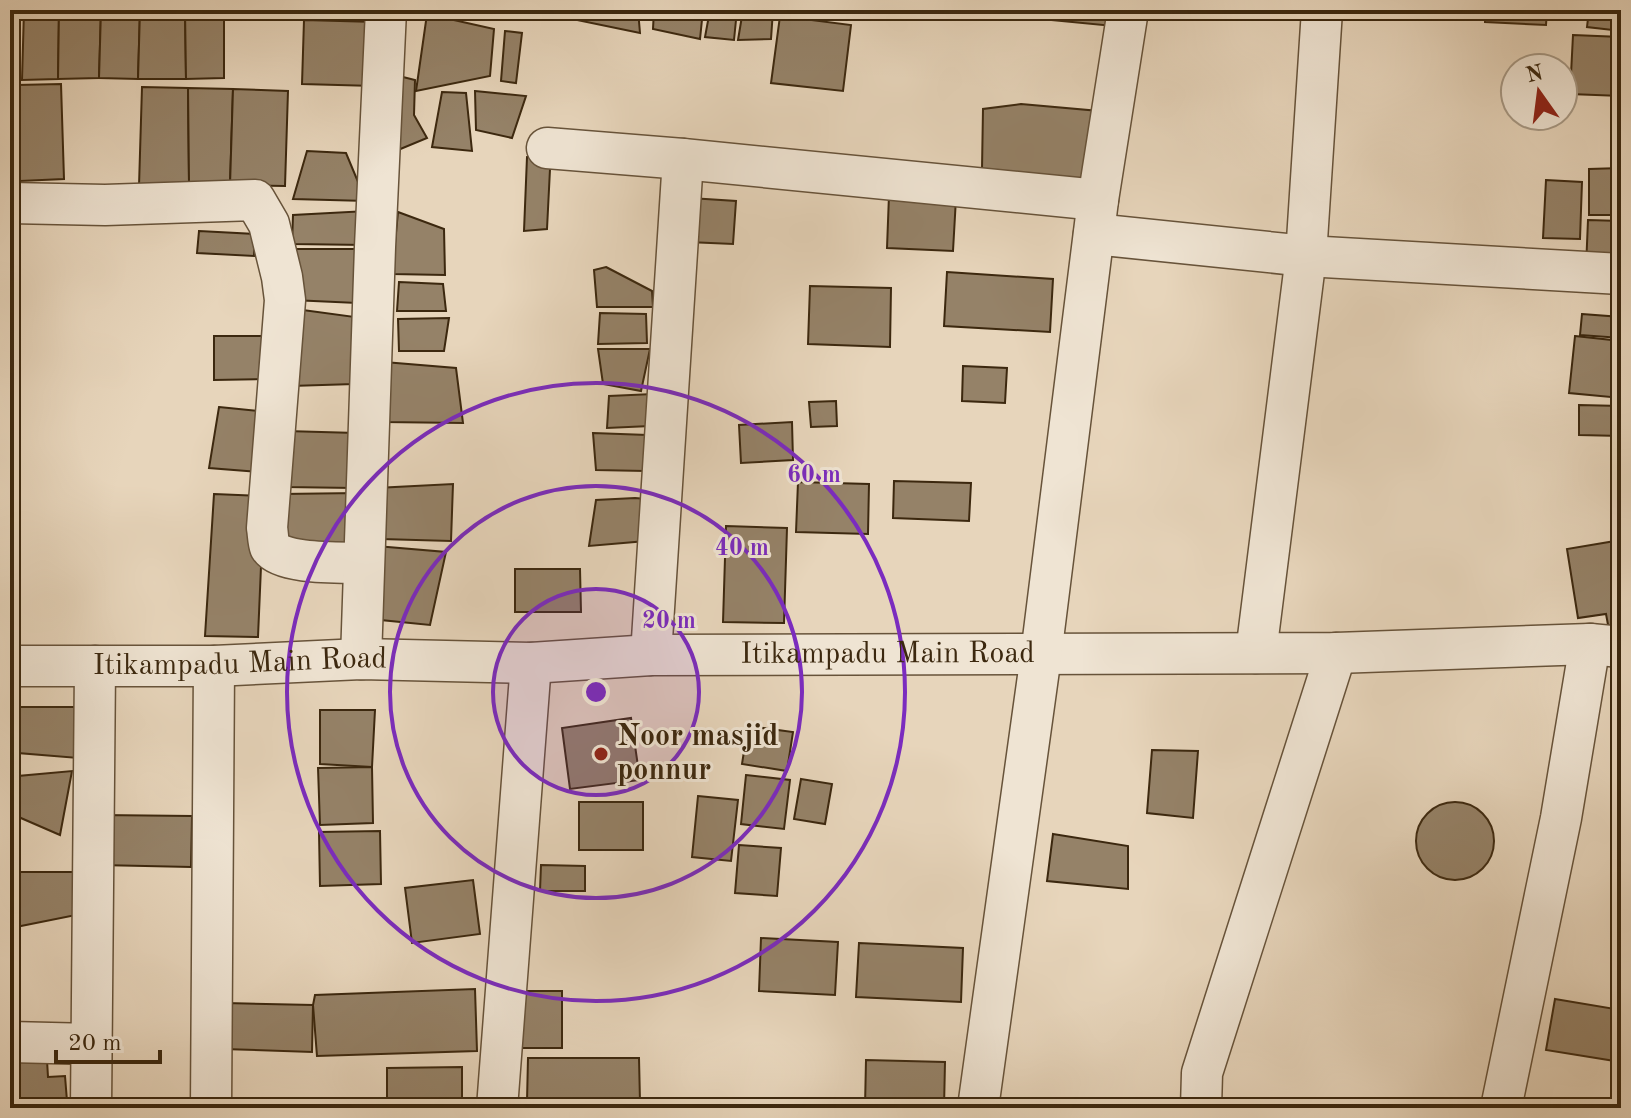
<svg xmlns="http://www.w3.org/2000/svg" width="1631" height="1118" viewBox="0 0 1631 1118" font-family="'Old Standard TT',serif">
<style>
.building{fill:#958268;stroke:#3c280f;stroke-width:2}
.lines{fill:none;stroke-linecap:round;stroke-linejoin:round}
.minor-casing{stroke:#67533a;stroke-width:43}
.minor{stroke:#efe4d3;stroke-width:40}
.ring{fill:none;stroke:#7b2cbf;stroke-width:4}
.poi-dot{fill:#8f2418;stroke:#efe4d3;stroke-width:3}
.labels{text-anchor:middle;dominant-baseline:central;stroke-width:6;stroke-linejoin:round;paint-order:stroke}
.street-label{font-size:30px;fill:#3c280f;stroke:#efe4d3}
.poi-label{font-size:30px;font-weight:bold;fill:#3c280f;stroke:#efe4d3;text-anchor:start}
.centre{fill:#7b2cbf;stroke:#efe4d3;stroke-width:4}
.ring-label{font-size:24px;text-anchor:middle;font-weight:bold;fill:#7b2cbf;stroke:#efe4d3;stroke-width:6;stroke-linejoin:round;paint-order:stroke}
</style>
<rect width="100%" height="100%" fill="#e7d5bb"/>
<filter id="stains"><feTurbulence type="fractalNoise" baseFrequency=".0025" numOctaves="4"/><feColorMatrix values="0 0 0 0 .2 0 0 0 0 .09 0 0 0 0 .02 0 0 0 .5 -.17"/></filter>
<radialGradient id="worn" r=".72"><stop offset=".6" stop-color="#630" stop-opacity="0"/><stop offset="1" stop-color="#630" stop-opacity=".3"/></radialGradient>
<g class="building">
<path d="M24 10H59L58 79 22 80Z"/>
<path d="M59 10H101L99 78 58 79Z"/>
<path d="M101 10H140L138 79 99 78Z"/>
<path d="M140 10H185L186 79H138Z"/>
<path d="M185 10H224V78L186 79Z"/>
<path d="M579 10H638L640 33 577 20Z"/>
<path d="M654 10H703L700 39 653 29Z"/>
<path d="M710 10H737L734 40 705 37Z"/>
<path d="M743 10H773L771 39 738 40Z"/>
<path d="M853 10H888L887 17Z"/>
<path d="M919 10H1011V19L918 18Z"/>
<path d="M1021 10H1114L1113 26 1021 17Z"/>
<path d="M1485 10H1547L1546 25 1485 22Z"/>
<path d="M1589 10H1621V31L1587 27Z"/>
<path d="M427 14 494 29 490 76 416 91Z"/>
<path d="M780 16 851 25 843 91 771 83Z"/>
<path d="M304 20 376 22 374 86 302 84Z"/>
<path d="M505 31 522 33 516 83 501 81Z"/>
<path d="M1573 35 1621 37V96L1570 94Z"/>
<path d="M391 74 415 80 414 115 427 138 398 150Z"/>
<path d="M61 84 64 179 20 181 17 85Z"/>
<path d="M17 85 20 181H10V86Z"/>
<path d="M142 87 188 88 189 182 139 186Z"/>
<path d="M188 88 233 89 230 185 189 182Z"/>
<path d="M233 89 288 91 285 186 230 185Z"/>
<path d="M475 91 526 96 512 138 476 130Z"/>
<path d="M442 92 466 93 472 151 432 147Z"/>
<path d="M1021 104 1099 111 1090 184 982 169 983 109Z"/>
<path d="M307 151 346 153 366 201 293 199Z"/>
<path d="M545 152 550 169 547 229 524 231 527 157Z"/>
<path d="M1621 168V215H1589V169Z"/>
<path d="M1546 180 1582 182 1580 239 1543 238Z"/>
<path d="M889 195 956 198 953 251 887 248Z"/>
<path d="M690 198 736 201 733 244 688 242Z"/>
<path d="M367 211 366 245 292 244 293 215Z"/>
<path d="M398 212 444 229 445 275 392 274Z"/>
<path d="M1588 220 1621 221V269L1586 268Z"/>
<path d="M199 231 255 234 254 256 197 253Z"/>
<path d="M290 249H364L357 303 292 300Z"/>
<path d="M606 267 652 291 653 307H597L594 270Z"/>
<path d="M947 272 1053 279 1050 332 944 326Z"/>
<path d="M399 282 443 284 446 311H397Z"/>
<path d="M810 286 891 288 890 347 808 344Z"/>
<path d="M288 308 355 317 354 384 291 386Z"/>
<path d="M600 313 646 314 647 343 598 344Z"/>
<path d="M1582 314 1621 317V338L1580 335Z"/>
<path d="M449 318 444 351H399L398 319Z"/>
<path d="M214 336H270V379L214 380Z"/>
<path d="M1575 336 1621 341V398L1569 393Z"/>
<path d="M598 349H650L641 391 603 384Z"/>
<path d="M384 362 456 368 463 423 383 422Z"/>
<path d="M963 366 1007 368 1005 403 962 401Z"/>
<path d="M653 394 650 426 607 428 609 396Z"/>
<path d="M836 401 837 426 811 427 809 402Z"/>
<path d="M1579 405 1621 406V436L1579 435Z"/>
<path d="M219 407 267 412 259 472 209 468Z"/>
<path d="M792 422 793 460 741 463 739 425Z"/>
<path d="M286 431 356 433 354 488 285 487Z"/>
<path d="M593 433 647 435 645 471 596 470Z"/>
<path d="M894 481 971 483 969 521 893 518Z"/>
<path d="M798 482 869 484 868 534 796 532Z"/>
<path d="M453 484 451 541 381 539 376 488Z"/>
<path d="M358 493 357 549 279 547 281 494Z"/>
<path d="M214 494 264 496 258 637 205 636Z"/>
<path d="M635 498 646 499V541L589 546 596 500Z"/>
<path d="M726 526 787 528 784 623 723 622Z"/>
<path d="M1621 540V628L1609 630 1606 614 1578 618 1567 549Z"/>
<path d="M376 546 446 552 430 625 371 619Z"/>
<path d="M515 569H580L581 612H515Z"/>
<path d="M19 707H86L78 758 18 753Z"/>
<path d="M320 710H375L372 767 320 764Z"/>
<path d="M631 718 640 780 570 789 562 728Z"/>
<path d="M748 726 793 732 787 771 742 764Z"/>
<path d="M1152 750 1198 751 1193 818 1147 813Z"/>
<path d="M372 767 373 823 320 825 318 768Z"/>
<path d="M72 771 60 835 14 815 18 776Z"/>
<path d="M746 775 790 780 784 829 741 824Z"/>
<path d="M801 779 832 784 825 824 794 819Z"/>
<path d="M698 796 738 800 731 861 692 857Z"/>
<circle cx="1455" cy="841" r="39"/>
<rect x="579" y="802" width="64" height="48"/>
<path d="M100 815 192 816 191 867 99 865Z"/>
<path d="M380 831 381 884 320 886 319 832Z"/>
<path d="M1053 834 1128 846V889L1047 881Z"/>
<path d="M739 845 781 848 777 896 735 893Z"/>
<path d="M541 865 585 866V891H540Z"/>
<path d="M17 872H77L81 914 16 927Z"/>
<path d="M473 880 480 934 412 943 405 888Z"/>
<path d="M761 938 838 942 835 995 759 991Z"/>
<path d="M859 943 963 948 961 1002 856 997Z"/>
<path d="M475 989 477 1051 317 1056 313 1005 315 995Z"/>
<rect x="521" y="991" width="41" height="57"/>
<path d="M1555 999 1621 1010V1062L1546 1050Z"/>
<path d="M225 1003 313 1005 312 1052 223 1049Z"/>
<path d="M528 1058H639L640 1102 527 1101Z"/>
<path d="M47 1060 48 1077 65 1076 67 1101 10 1104V1062Z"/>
<path d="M866 1060 945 1062 944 1108 865 1107Z"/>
<path d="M462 1067V1108H387V1068Z"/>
<path d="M527 1101 591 1102V1108H527Z"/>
</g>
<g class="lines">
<defs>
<g id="minor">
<path d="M547 148 683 159 1098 200"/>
<path d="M10 203 105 205 255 200 269 224 282 277 285 300 267 528C268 533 268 542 270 547 281 565 343 562 363 563"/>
<path d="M1094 234 1306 256 1621 274"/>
<path d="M1256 653 1306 256 1322 10"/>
<path d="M651 655 683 159"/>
<path d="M361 659 375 247 386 10"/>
<path id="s1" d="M10 666H214L361 659 531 663 651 655 1336 653 1590 644 1621 647"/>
<path d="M10 1042 92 1044"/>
<path d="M91 1108 95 666"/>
<path d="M211 1108 214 666"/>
<path d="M497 1108 531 663"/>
<path d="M978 1108 1041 655 1098 200 1128 10"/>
<path d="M1201 1108 1202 1073 1336 653"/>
<path d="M1501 1108 1561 818 1590 644"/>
</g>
</defs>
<use href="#minor" class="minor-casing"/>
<use href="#minor" class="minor"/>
</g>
<circle cx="596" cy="692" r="103" fill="#7b2cbf" fill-opacity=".12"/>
<g class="ring">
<circle cx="596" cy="692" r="103"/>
<circle cx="596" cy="692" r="206"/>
<circle cx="596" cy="692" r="309"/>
</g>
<circle class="poi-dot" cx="601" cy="754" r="8"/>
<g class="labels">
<g class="street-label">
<text stroke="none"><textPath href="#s1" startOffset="878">Itikampadu Main Road</textPath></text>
<text stroke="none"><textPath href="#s1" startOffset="230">Itikampadu Main Road</textPath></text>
</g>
<g class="poi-label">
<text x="617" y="737">Noor masjid<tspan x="617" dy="34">ponnur</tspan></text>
</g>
</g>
<circle cx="596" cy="692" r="12" class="centre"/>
<g class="ring-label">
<text x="814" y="482">60 m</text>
<text x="742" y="555">40 m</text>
<text x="669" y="628">20 m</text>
</g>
<rect width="1631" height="1118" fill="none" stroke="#e7d5bb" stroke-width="40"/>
<rect x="12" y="12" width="1607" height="1094" fill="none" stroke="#3c280f" stroke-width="4"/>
<rect x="20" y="20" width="1591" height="1078" fill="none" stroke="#3c280f" stroke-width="2"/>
<g transform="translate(1539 92) rotate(346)"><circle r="38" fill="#efe4d3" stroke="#a79985" stroke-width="2"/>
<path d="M0-6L14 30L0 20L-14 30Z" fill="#8f2418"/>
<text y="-12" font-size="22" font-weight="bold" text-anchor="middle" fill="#3c280f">N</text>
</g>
<path d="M56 1050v12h104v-12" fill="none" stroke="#3c280f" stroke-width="4"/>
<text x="68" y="1050" font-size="24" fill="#3c280f" stroke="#efe4d3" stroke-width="6" paint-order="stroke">20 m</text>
<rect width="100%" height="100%" filter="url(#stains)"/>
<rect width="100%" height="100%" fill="url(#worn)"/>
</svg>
